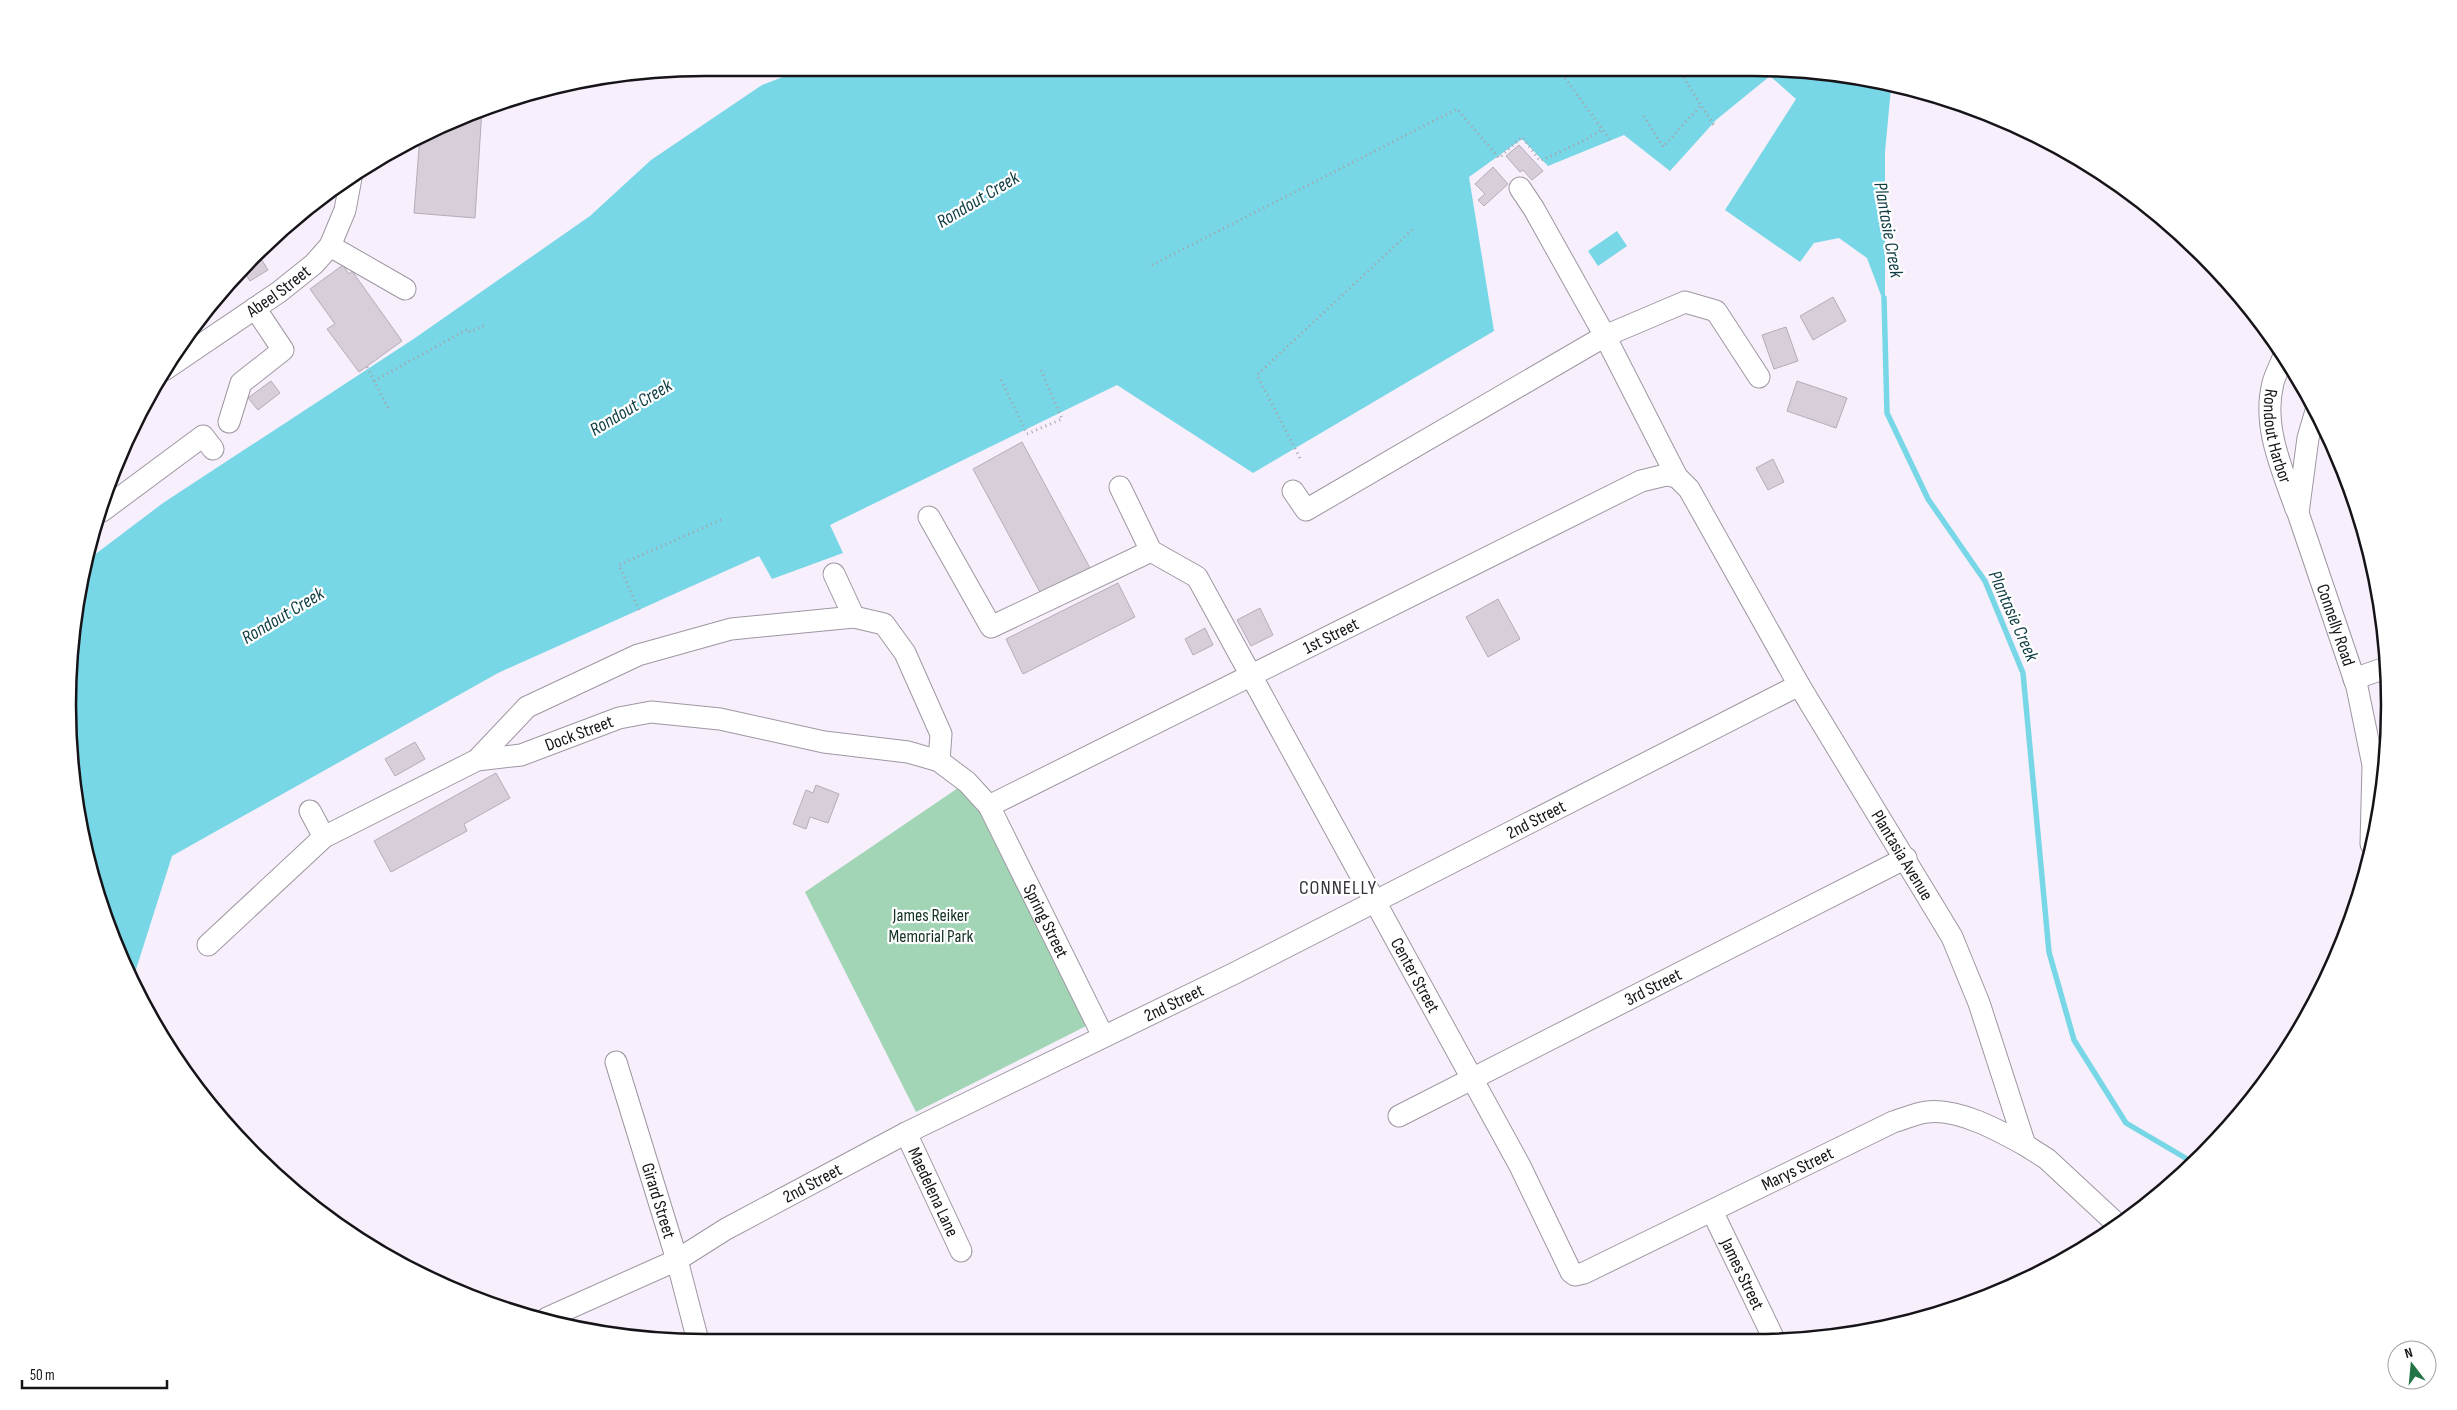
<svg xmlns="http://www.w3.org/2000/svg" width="2457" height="1410" viewBox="0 0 2457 1410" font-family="'Sofia Sans Condensed',sans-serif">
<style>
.green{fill:#a1d5b6}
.water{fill:#77d7e6}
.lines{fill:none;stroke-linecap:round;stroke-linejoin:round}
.stream{stroke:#77d7e6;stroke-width:5.5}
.building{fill:#d7ceda;stroke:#b4acb7}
.minor-casing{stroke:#9e97a2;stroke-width:23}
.path{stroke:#a7a1aa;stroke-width:3;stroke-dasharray:1 4;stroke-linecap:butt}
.minor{stroke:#fff;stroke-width:21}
.labels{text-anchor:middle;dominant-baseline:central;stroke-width:4.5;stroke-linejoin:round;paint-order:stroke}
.street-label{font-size:18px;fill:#161418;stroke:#fff}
.park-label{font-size:18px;fill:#123222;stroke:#fff}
.water-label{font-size:19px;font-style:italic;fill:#0f3d44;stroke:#fff}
.quarter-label{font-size:20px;letter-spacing:1px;fill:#37313a;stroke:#fff}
.rim{fill:none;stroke:#161418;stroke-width:2.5}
</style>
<rect width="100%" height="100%" fill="#f7effb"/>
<path class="green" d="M958 788 987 815 1086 1026 916 1112 805 892Z"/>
<g class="water">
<path d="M1793 69 1891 88 1885 152V306L1867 258 1839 238 1814 243 1800 262 1725 210 1796 99 1770 76 1716 120 1670 171 1624 135 1548 166 1522 139 1469 177 1494 331 1253 473 1117 385 830 525 843 553 772 579 759 556 498 673 172 856 132 982 116 949 80 830 69 746 73 622 85 562 163 503 415 338 590 216 651 160 762 85 796 72Z"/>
<path d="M1617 231 1627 246 1598 266 1588 251Z"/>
</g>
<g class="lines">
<path class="stream" d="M1884 298 1887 413 1928 499 1985 581 2023 673 2049 952 2074 1040 2126 1123 2194 1163"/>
</g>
<g class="building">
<path d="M482 109 475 218 414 213 420 135Z"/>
<path d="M1519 145 1543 171 1532 180 1523 170 1520 172 1506 156Z"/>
<path d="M1493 167 1508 184 1484 206 1478 200 1485 194 1475 184Z"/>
<path d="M257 252 268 270 250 281 242 269Z"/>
<path d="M343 265 349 274 352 271 402 341 359 372 327 329 335 324 310 289Z"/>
<path d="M1833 297 1846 321 1813 340 1800 316Z"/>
<path d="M1786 327 1798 361 1774 369 1762 335Z"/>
<path d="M271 381 280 393 258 410 248 398Z"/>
<path d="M1797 381 1847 398 1836 428 1787 411Z"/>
<path d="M1022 442 1090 568 1041 594 973 469Z"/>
<path d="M1773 459 1784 482 1768 490 1756 468Z"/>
<path d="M1118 583 1135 617 1023 674 1006 639Z"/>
<path d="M1498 599 1520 639 1488 657 1466 617Z"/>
<path d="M1260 608 1273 635 1251 646 1237 620Z"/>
<path d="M1205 628 1213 645 1193 655 1185 639Z"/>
<path d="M415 742 425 759 395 776 385 759Z"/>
<path d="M496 773 510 798 464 824 467 831 391 872 374 841Z"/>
<path d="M816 785 839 794 828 823 810 817 806 829 793 824 806 790 813 793Z"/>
</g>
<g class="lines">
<defs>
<g id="minor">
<path d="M1520 188 1534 209 1605 336 1685 302 1716 311 1759 377"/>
<path d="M330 246 405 289"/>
<path id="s1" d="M2283 358C2280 366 2275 375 2273 383 2262 426 2282 469 2296 509"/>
<path id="s2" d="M164 370 279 292 314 264 330 246 345 210 351 178"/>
<path id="s3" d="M2316 411 2308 438 2298 513 2357 687 2373 765 2371 844"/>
<path d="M229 422 241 383 283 350 255 308"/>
<path id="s4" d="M1120 487 1151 551 1197 577 1520 1166 1571 1272 1575 1275 1584 1273 1893 1122C1904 1119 1916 1113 1927 1112 1958 1108 1998 1130 2025 1145"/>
<path id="s5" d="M1293 491 1306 510 1605 336 1677 477 1689 489 1799 685 1952 937 1979 1003 2025 1145 2047 1159 2118 1225"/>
<path d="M102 511 203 436 213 449"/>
<path d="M929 517 991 627 1151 551"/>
<path d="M834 574 854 617"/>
<path d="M2354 679 2388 667"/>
<path d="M477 760 527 707 638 655 731 629 854 617 884 624 905 653 941 734 939 761"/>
<path id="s6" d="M989 806 1641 481 1666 475 1677 477"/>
<path d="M310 811 324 837"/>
<path id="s7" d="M208 945 324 837 477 760 521 755 619 718 651 712 720 719 824 742 908 752 939 761 967 782 989 806 1103 1036"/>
<path id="s8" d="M616 1062 677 1260 698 1341"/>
<path id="s9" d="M1399 1116 1906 858"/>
<path id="s10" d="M906 1133 961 1251"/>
<path id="s11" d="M1712 1211 1773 1337"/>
<path id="s12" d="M547 1318 677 1260 726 1229 906 1133 1235 973 1799 685"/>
</g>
</defs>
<use href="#minor" class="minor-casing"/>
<g class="path">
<path d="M1678 69 1715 127"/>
<path d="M1559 70 1611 141"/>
<path d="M1644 116 1663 147 1701 105"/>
<path d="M1152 265 1457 109 1499 158 1522 137 1540 161 1587 139 1603 129"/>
<path d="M367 367 388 408"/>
<path d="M1001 380 1027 434 1062 419 1041 370"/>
<path d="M374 381 468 329 470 332 485 325"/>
<path d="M1300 458 1257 375 1414 228"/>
<path d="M639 610 619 565 723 519"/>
</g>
<use href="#minor" class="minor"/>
</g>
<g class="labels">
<g class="street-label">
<text stroke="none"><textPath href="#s2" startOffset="139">Abeel Street</textPath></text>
<text stroke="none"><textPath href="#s1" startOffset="81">Rondout Harbor</textPath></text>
<text stroke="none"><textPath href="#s3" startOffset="222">Connelly Road</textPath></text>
<text stroke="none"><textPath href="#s6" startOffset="382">1st Street</textPath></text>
<text stroke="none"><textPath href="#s7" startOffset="436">Dock Street</textPath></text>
<text stroke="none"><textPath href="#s12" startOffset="1108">2nd Street</textPath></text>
<text stroke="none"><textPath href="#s5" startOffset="968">Plantasia Avenue</textPath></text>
<text stroke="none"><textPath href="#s7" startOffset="1000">Spring Street</textPath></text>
<text stroke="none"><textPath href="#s4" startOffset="578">Center Street</textPath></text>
<text stroke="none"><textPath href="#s9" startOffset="285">3rd Street</textPath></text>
<text stroke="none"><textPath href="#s12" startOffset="702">2nd Street</textPath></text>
<text stroke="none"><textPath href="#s4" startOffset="1165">Marys Street</textPath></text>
<text stroke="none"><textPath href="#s12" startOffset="298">2nd Street</textPath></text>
<text stroke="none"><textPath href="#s10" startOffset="65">Maedelena Lane</textPath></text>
<text stroke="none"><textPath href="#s8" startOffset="145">Girard Street</textPath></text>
<text stroke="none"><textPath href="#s11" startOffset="70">James Street</textPath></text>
</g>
<g class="park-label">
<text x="931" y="915">James Reiker<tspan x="931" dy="21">Memorial Park</tspan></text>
</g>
<g class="water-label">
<text transform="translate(978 200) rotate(-31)">Rondout Creek</text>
<text transform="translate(1888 230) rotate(80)">Plantasie Creek</text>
<text transform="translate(631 408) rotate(-31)">Rondout Creek</text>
<text transform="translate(283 616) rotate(-31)">Rondout Creek</text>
<text transform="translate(2013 616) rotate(66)">Plantasie Creek</text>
</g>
<g class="quarter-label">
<text x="1338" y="888">CONNELLY</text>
</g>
</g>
<path d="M0 0H2457V1410H0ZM705 76H1752A629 629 0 0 1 2381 705V705A629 629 0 0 1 1752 1334H705A629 629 0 0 1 76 705V705A629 629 0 0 1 705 76Z" fill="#fff" fill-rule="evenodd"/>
<path class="rim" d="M705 76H1752A629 629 0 0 1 2381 705V705A629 629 0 0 1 1752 1334H705A629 629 0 0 1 76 705V705A629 629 0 0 1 705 76Z"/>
<g transform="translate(2412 1365) rotate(344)"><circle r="24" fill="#ffffff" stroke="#a2a1a3"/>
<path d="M0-4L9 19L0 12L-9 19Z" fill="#227446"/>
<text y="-8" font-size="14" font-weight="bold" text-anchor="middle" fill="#161418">N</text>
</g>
<path d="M22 1380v8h145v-8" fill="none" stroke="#161418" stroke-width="2.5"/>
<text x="30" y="1380" font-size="15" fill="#161418" stroke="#ffffff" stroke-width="4" paint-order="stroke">50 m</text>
</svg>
